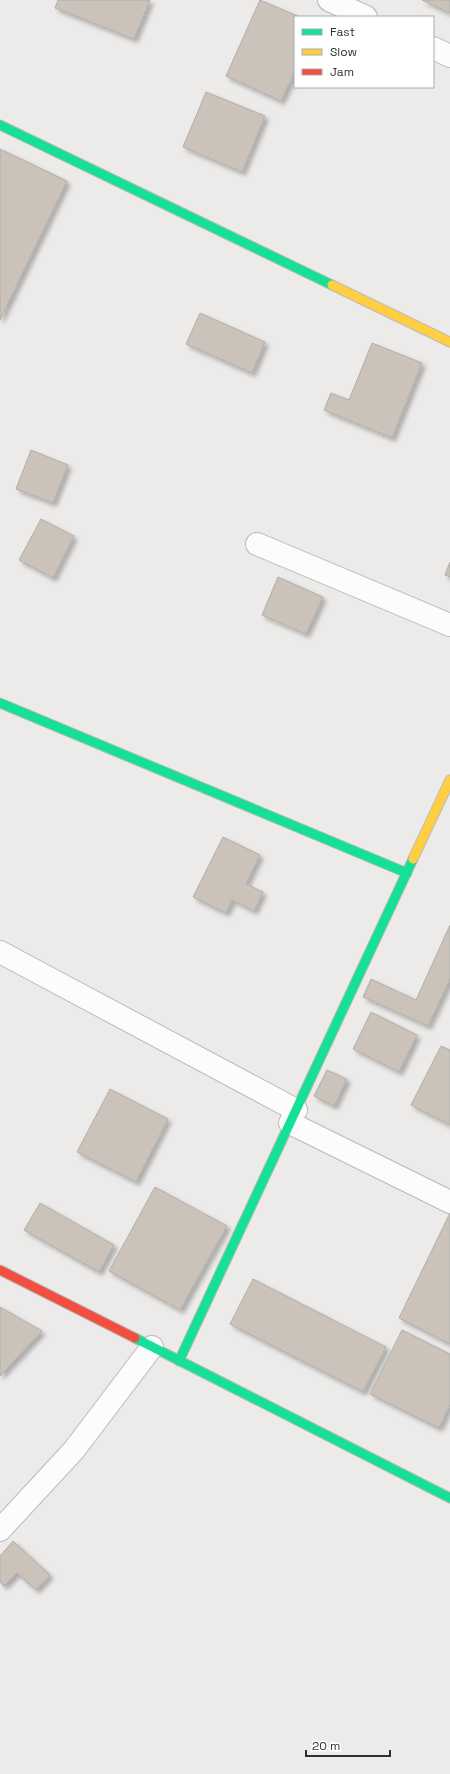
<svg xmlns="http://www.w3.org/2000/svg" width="450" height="1774" viewBox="0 0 450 1774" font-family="'Space Grotesk',sans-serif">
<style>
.building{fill:#cbc3b9;stroke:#afaeac;filter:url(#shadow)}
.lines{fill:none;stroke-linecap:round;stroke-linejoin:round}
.street-casing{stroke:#babab8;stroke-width:24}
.fast-casing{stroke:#babab8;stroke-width:11}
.slow-casing{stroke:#babab8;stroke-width:11}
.jam-casing{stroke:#babab8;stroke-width:11}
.street{stroke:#fcfcfc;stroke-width:22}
.fast{stroke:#16e098;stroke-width:9}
.slow{stroke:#ffcf43;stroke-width:9}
.jam{stroke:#f24e42;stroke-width:9}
</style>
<defs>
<filter id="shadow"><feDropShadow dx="3.5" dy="3.5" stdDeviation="2" flood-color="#0004"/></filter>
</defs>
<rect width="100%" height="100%" fill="#ecebe9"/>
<g class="building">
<path d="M58 0H150L134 39 55 8Z"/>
<path d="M260 0 300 17H295V71L281 101 226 76Z"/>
<path d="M422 0H450V13Z"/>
<path d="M206 92 265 116 242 172 183 147Z"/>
<path d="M0 149 67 181 0 320Z"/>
<path d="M200 313 265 342 252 373 186 344Z"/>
<path d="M372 343 422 363 392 438 324 410 331 393 349 400Z"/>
<path d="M31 450 68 465 53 503 16 489Z"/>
<path d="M41 519 74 536 53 578 19 560Z"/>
<path d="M450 562V577L445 575Z"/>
<path d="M278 577 323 597 306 634 262 615Z"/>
<path d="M223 837 260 855 246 884 263 892 254 911 232 900 226 913 193 897Z"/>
<path d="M450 925V979L428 1026 363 997 371 979 416 1000Z"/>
<path d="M371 1012 417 1035 399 1072 353 1049Z"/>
<path d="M441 1046 450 1050V1125L411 1105Z"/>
<path d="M327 1070 347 1079 334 1106 314 1096Z"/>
<path d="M110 1089 168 1119 136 1182 77 1152Z"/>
<path d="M155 1187 227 1226 180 1310 109 1271Z"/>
<path d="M40 1203 114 1245 99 1272 24 1230Z"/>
<path d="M450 1213V1344L399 1318Z"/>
<path d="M253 1279 386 1347 363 1392 230 1324Z"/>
<path d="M0 1307 42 1331 0 1376Z"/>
<path d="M402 1330 450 1354V1405L439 1428 370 1394Z"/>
<path d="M13 1541 50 1575 36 1590 17 1573 4 1586 0 1582V1556Z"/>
</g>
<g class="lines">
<defs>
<g id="street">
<path d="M329 0 366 17"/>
<path d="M433 48 450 56"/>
<path d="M257 544 450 625"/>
<path d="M0 952 296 1110"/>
<path d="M290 1123 450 1202"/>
<path d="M0 1530 74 1450 152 1347"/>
</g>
<g id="fast">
<path d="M0 125 332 285"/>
<path d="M0 703 407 873"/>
<path d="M135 1338 450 1498"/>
<path d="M179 1361 413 859"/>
</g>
<g id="slow">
<path d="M332 285 450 342"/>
<path d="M413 859 450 780"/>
</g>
<path id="jam" d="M0 1270 135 1338"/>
</defs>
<use href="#street" class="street-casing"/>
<use href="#fast" class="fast-casing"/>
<use href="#slow" class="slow-casing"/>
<use href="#jam" class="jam-casing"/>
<use href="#street" class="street"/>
<use href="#fast" class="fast"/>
<use href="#slow" class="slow"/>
<use href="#jam" class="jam"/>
</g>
<rect x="294" y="16" width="140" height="72" fill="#ffffff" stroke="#adacac"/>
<rect x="302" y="29" width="20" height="6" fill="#16e098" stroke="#adacac"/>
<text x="330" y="36" font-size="12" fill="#31302f">Fast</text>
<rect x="302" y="49" width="20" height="6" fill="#ffcf43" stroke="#adacac"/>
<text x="330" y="56" font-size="12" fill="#31302f">Slow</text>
<rect x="302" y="69" width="20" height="6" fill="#f24e42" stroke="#adacac"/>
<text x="330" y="76" font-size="12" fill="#31302f">Jam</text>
<path d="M306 1750v6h84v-6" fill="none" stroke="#31302f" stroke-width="2"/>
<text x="312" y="1750" font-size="12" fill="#31302f" stroke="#ffffff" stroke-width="3" paint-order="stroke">20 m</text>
</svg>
